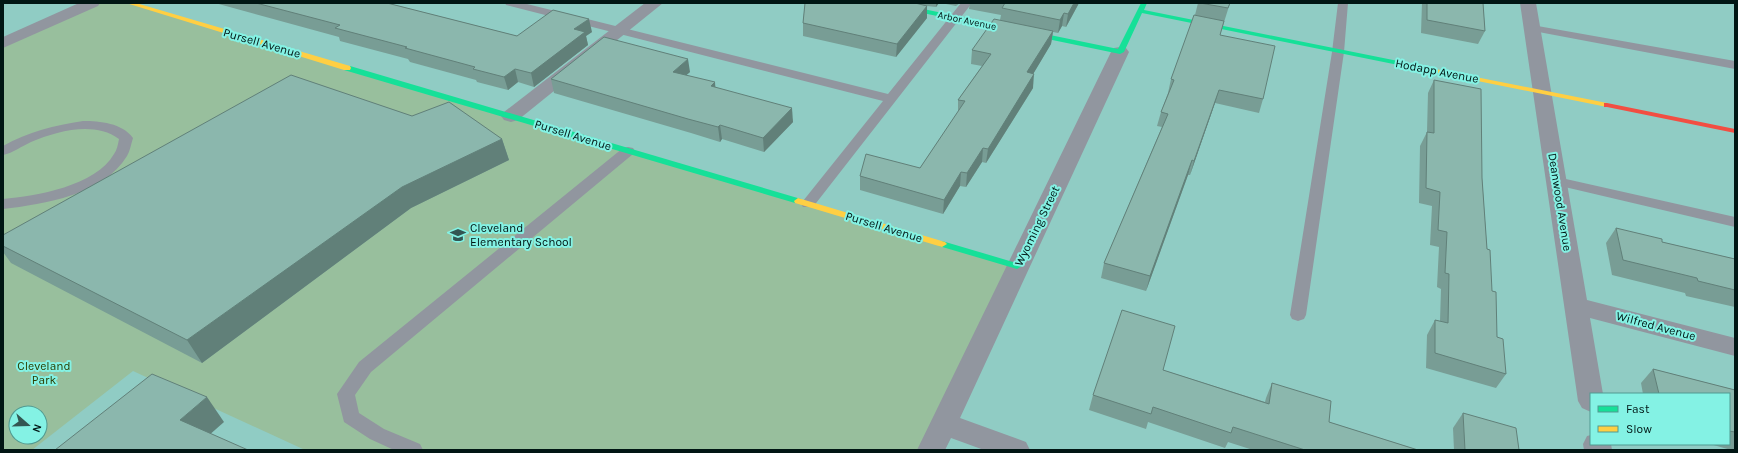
<svg xmlns="http://www.w3.org/2000/svg" width="1738" height="453" viewBox="0 0 1738 453" font-family="Karla,sans-serif">
<style>
.green{fill:#98bf9d;fill-rule:evenodd}
.lines{fill:none;stroke-linecap:round;stroke-linejoin:round}
.lane{fill:#91969f;fill-rule:evenodd}
.street{fill:#91969f;fill-rule:evenodd}
.fast{fill:#16e098;fill-rule:evenodd}
.slow{fill:#ffcf43;fill-rule:evenodd}
.jam{fill:#f24e42;fill-rule:evenodd}
.wall{fill:#789d95}
.shaded-wall{fill:#618079}
.building{fill:#8bb7ad;stroke:#618079}
.labels{text-anchor:middle;dominant-baseline:central;stroke-width:4;stroke-linejoin:round;paint-order:stroke}
.far-street-label{font-size:10px;fill:#011614;stroke:#84f2e4}
.street-label{font-size:12px;fill:#011614;stroke:#84f2e4}
.poi-label{font-size:12px;fill:#011614;stroke:#84f2e4;text-anchor:start}
.park-label{font-size:12px;fill:#2b3c00;stroke:#84f2e4}
</style>
<rect width="100%" height="100%" fill="#90ccc4"/>
<path class="green" d="M92 3H129L1017 266 931 450H305L133 371 32 450H3V43ZM16 413H40V437H16Z"/>
<g class="lines">
<g class="lane">
<path d="M505 3H523L888 94 961 3H972L813 207H803L801 204 803 201 883 101 506 5Z"/>
<path d="M1338 3H1348L1344 52 1306 315 1304 319 1298 321 1292 319 1290 315 1332 52Z"/>
<path d="M1532 25 1735 61V69L1528 30 1526 28Z"/>
<path d="M83 121C100 121 122 123 133 138 131 144 130 151 127 156 103 195 45 204 3 209V199C36 196 96 186 114 154 117 150 118 144 119 139 94 121 58 131 31 142 22 146 13 153 3 155V146C28 132 55 125 83 121Z"/>
<path d="M628 147 633 148 635 151 633 154 371 372 355 395 359 413 384 429 420 444 423 450H394L370 439 344 422 337 394 359 362 623 148Z"/>
<path d="M1557 177 1735 217V227L1552 184 1550 181 1552 178Z"/>
</g>
<g class="street">
<path d="M79 3H100L98 6 3 48V37Z"/>
<path d="M645 3H663L518 120 511 122 504 120 501 116 504 112Z"/>
<path d="M1520 3H1536L1587 300 1735 338V356L1590 318 1603 394H1591V412L1582 408 1578 401Z"/>
<path d="M1120 47 1126 48 1129 52 960 418 1026 442 1030 450H984L951 438 945 450H917L1111 52 1114 48Z"/>
<path d="M1591 435V444H1611L1612 450H1584L1583 444 1587 436Z"/>
</g>
<g class="fast">
<path d="M881 3H894L1118 49 1141 3H1147L1144 10 1428 67 1432 69 1428 71 1142 13 1124 52 1120 54 884 5Z"/>
<path d="M344 66H350L801 199 802 201 801 203H795L344 70Z"/>
<path d="M942 241 1020 264 1022 266 1017 269 939 246 937 244 939 242Z"/>
</g>
<g class="slow">
<path d="M126 3H136L350 66 351 68 350 70H344Z"/>
<path d="M1425 67 1607 103 1611 105 1607 107 1428 71H1425Z"/>
<path d="M798 198 945 242 947 244 942 247 795 203 794 201Z"/>
</g>
<path class="jam" d="M1604 103H1607L1735 129V133L1607 107H1604Z"/>
</g>
<g class="wall">
<path d="M215 3H387L517 36 592 32 586 36 588 45 534 87 518 82 508 90 477 82 476 80 410 62 408 59 340 41 339 37Z"/>
<path d="M805 3H939L936 7 927 6V18L896 57 803 36V23Z"/>
<path d="M941 3H960L956 6Z"/>
<path d="M970 3H1079L1066 27 1062 26 1058 33 1053 32 1051 44 1033 74V88L986 163 982 162 966 187 960 186 943 214 860 190V176L920 168 958 112V100L982 66 971 64 972 50 1000 20 1001 15 969 9Z"/>
<path d="M1198 3H1230L1220 35 1263 99 1259 113 1215 103 1190 175H1188L1146 291 1101 278 1104 263 1162 127 1157 126 1161 112 1168 93 1171 79 1195 15Z"/>
<path d="M1422 3H1483L1485 31 1478 44 1421 33Z"/>
<path d="M690 72 686 75 715 87 793 122 764 152 722 139 720 142 691 133 554 93 551 79Z"/>
<path d="M1434 80 1482 178 1487 249 1497 337 1506 374 1496 388 1426 368 1427 335 1435 320 1440 321 1441 289 1437 287 1439 247 1430 245 1432 206 1419 203 1420 146 1427 132 1428 93Z"/>
<path d="M412 116 502 139 509 160 411 208 202 363 11 263 3 252V235Z"/>
<path d="M1616 228 1662 242 1735 259V307L1686 296 1685 293 1612 275 1606 243Z"/>
<path d="M1653 369 1735 390V450H1731L1710 444H1729V394H1643L1641 383Z"/>
<path d="M1163 370 1265 402 1266 398 1272 383 1329 422 1418 450H1253L1228 442 1225 448 1148 422 1146 429 1089 410 1093 395Z"/>
<path d="M1463 413 1519 450H1454L1453 428Z"/>
</g>
<g class="shaded-wall">
<path d="M936 3H939L936 7Z"/>
<path d="M1074 3H1079L1066 27 1068 14Z"/>
<path d="M927 6V18L896 57 897 44Z"/>
<path d="M1064 13 1062 26 1058 33 1060 20Z"/>
<path d="M589 19 592 32 586 36 588 45 534 87 531 73 574 29Z"/>
<path d="M1053 31 1051 44 1026 86 1027 72Z"/>
<path d="M688 59 690 72 675 85 673 72Z"/>
<path d="M515 69 518 82 508 90 504 77Z"/>
<path d="M1034 74 1033 88 986 163 988 149Z"/>
<path d="M715 82 716 96 711 86Z"/>
<path d="M1219 90 1215 103 1190 175 1194 161Z"/>
<path d="M792 108 793 122 764 152 763 138Z"/>
<path d="M720 125 722 139 720 142 718 127Z"/>
<path d="M502 139 509 160 411 208 202 363 187 340 402 187Z"/>
<path d="M983 148 982 162 966 187 967 173Z"/>
<path d="M1192 160 1188 175 1146 291 1150 276Z"/>
<path d="M961 172 960 186 943 214 944 200Z"/>
<path d="M207 397 224 422 199 444 180 420Z"/>
</g>
<g class="building">
<path d="M256 3H387L517 36 553 10 589 19 574 29 585 32 531 73 515 69 504 77 473 69 475 67 405 48 407 47 335 28 340 25Z"/>
<path d="M805 3H915L927 6 897 44 803 23Z"/>
<path d="M1005 3H1074L1068 14 1064 13 1060 20 1002 8Z"/>
<path d="M1200 3H1230L1228 8Z"/>
<path d="M1427 3H1483L1485 31 1427 20Z"/>
<path d="M1194 15 1224 21 1220 35 1275 46 1263 99 1219 90 1194 161 1192 160 1150 276 1104 263 1168 114 1161 112 1174 80 1171 79Z"/>
<path d="M994 19 1053 31 1027 72 1034 74 988 149 983 148 967 173 961 172 944 200 860 176 866 154 920 168 965 101 958 100 991 54 972 50Z"/>
<path d="M604 37 688 59 673 72 715 82 711 86 792 108 763 138 720 125 718 127 688 119 551 79Z"/>
<path d="M291 75 412 116 449 102 502 139 402 187 187 340 3 246V235Z"/>
<path d="M1434 80 1481 89 1482 178 1487 249 1490 250 1492 291 1496 292 1497 337 1503 339 1506 374 1435 353V320L1448 323 1449 274 1445 273 1447 232 1438 230 1440 192 1426 188 1427 132 1434 133Z"/>
<path d="M1616 228 1662 239V242L1735 259V290L1698 281 1697 278 1623 260Z"/>
<path d="M1122 310 1175 326 1163 370 1269 404 1272 383 1331 401 1329 422 1418 450H1305L1233 427 1231 433 1153 407 1151 414 1093 395Z"/>
<path d="M1653 369 1735 390V432L1729 431V394H1659Z"/>
<path d="M152 374 207 397 180 420 248 450H55Z"/>
<path d="M1463 413 1516 428 1519 450H1465Z"/>
</g>
<defs>
<symbol id="school-bare" viewBox="-9 -9 18 18"><path d="M0-5L7-2L0 1L-7-2ZM-4 1L0 2.5L4 1V4Q0 6-4 4Z" fill="#335652" stroke="#84f2e4" stroke-width="2.5" paint-order="stroke"/></symbol>
</defs>
<g fill-rule="evenodd">
<use href="#school-bare" x="447" y="224" width="22" height="22"/>
</g>
<g class="labels">
<g class="far-street-label">
<text transform="translate(967 21) rotate(12)">Arbor Avenue</text>
</g>
<g class="street-label">
<text transform="translate(262 43) rotate(16)">Pursell Avenue</text>
<text transform="translate(1437 71) rotate(11)">Hodapp Avenue</text>
<text transform="translate(573 135) rotate(17)">Pursell Avenue</text>
<text transform="translate(1560 202) rotate(81)">Deanwood Avenue</text>
<text transform="translate(1037 226) rotate(-64)">Wyoming Street</text>
<text transform="translate(884 227) rotate(17)">Pursell Avenue</text>
<text transform="translate(1656 326) rotate(15)">Wilfred Avenue</text>
</g>
<g class="poi-label">
<text x="470" y="228">Cleveland<tspan x="470" dy="14">Elementary School</tspan></text>
</g>
<g class="park-label">
<text x="44" y="366">Cleveland<tspan x="44" dy="14">Park</tspan></text>
</g>
</g>
<rect width="1738" height="453" fill="none" stroke="#011614" stroke-width="8"/>
<rect x="1590" y="393" width="140" height="52" fill="#84f2e4" stroke="#509a91"/>
<rect x="1598" y="406" width="20" height="6" fill="#16e098" stroke="#509a91"/>
<text x="1626" y="413" font-size="12" fill="#011614">Fast</text>
<rect x="1598" y="426" width="20" height="6" fill="#ffcf43" stroke="#509a91"/>
<text x="1626" y="433" font-size="12" fill="#011614">Slow</text>
<g transform="translate(28 425) rotate(110)"><circle r="19" fill="#84f2e4" stroke="#509a91"/>
<path d="M0-3L7 15L0 10L-7 15Z" fill="#335652"/>
<text y="-6" font-size="11" font-weight="bold" text-anchor="middle" fill="#011614">N</text>
</g>
</svg>
